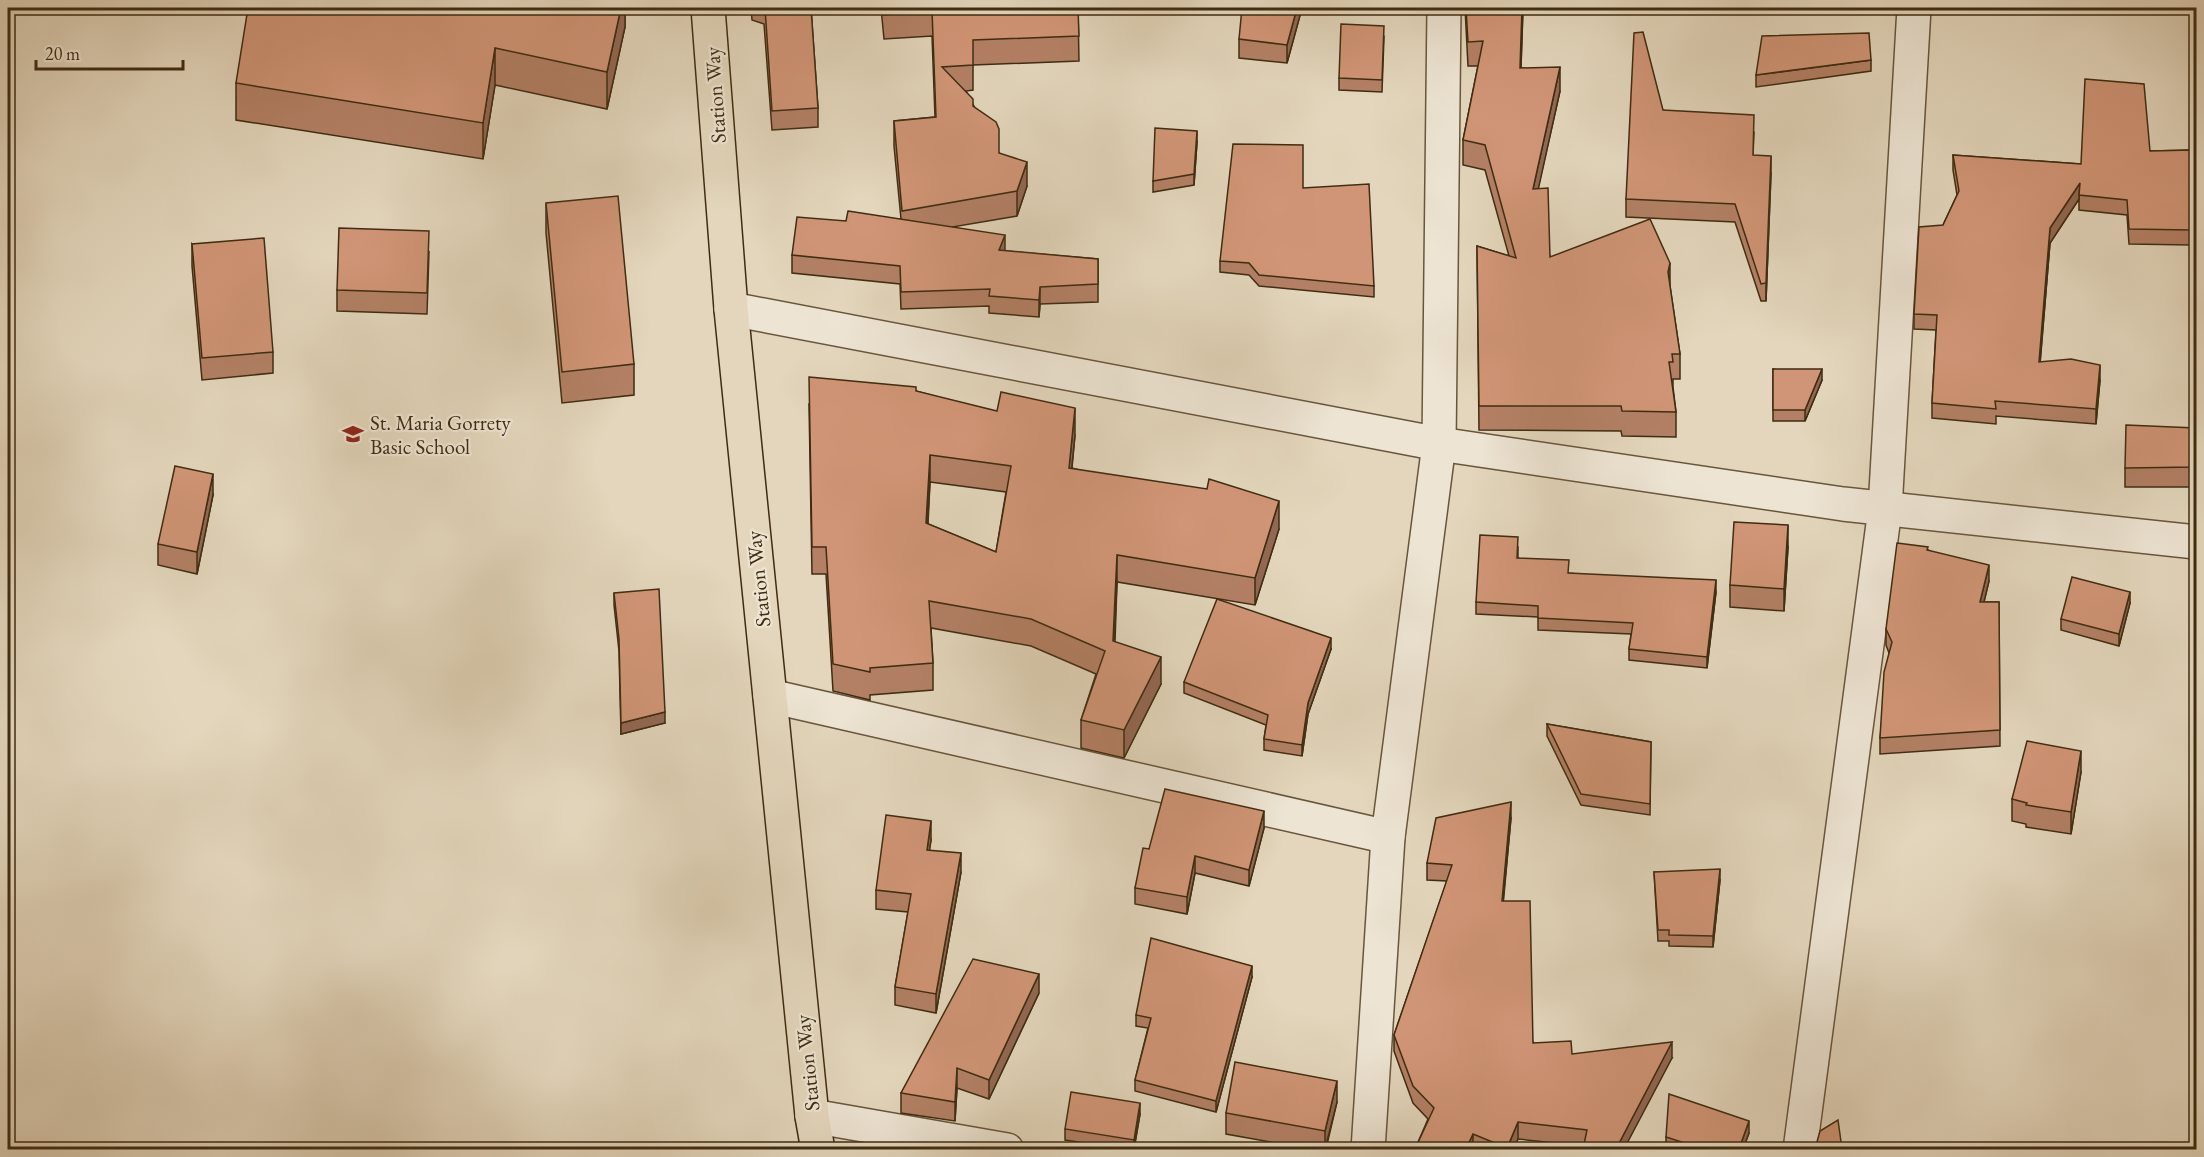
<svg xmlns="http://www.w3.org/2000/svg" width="2204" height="1157" viewBox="0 0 2204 1157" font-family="'EB Garamond',serif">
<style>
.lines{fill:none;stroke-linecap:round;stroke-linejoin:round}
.minor-casing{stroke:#68563c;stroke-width:36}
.major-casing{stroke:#3f2c11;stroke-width:36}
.minor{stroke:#ede4d3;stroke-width:33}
.major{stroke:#e3d6bc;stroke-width:33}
.wall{fill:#b38065;stroke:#3f2c11;stroke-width:1.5;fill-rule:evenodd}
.shaded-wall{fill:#926853;stroke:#3f2c11;stroke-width:1.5}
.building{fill:#d09576;stroke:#3f2c11;stroke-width:1.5;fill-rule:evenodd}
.labels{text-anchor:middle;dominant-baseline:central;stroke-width:4.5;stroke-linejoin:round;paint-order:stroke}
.street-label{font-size:21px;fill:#3f2c11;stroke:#ede4d3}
.poi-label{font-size:21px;fill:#3f2c11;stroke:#ede4d3;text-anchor:start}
</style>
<rect width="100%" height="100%" fill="#e3d6bc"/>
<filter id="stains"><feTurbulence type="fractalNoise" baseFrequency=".00333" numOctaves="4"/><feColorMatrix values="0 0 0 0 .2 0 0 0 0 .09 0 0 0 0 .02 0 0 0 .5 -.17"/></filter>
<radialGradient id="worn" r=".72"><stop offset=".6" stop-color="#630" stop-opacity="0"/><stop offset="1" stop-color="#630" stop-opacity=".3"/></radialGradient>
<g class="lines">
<defs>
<g id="minor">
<path d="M731 309 1439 444 1843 504 2196 542"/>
<path d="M770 696 1388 837"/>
<path d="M812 1116 1007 1150"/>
<path d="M1368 1150 1388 837 1439 444 1444 8"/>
<path d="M1800 1150 1885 509 1914 8"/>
</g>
<path id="major" d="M708 8 731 309 812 1116 818 1150"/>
</defs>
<use href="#minor" class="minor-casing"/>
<use href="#major" class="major-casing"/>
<use href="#minor" class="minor"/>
<use href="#major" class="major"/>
</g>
<g class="wall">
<path d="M625 8V27L607 109 495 85 483 159 236 120V83Z"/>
<path d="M751 8H811L818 108V127L772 130 764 24 752 20Z"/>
<path d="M881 8H1078L1079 61 973 65V90L966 91 999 153 1027 186 1017 216 952 227 1005 251 1098 259V302L1040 304 1039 317 989 313V306L901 309 900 284 792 273V255L846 221 901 219 894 146V121L935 117 932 36 884 39Z"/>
<path d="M1302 8 1287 63 1239 58V39Z"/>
<path d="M1465 8H1523L1521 68 1560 91 1538 188 1550 257 1670 286 1680 354V379H1673V387L1676 412V437L1622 436 1621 431 1479 430 1477 246 1509 256 1485 170 1463 165V140L1478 66H1468Z"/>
<path d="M1384 37 1382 92 1339 90V78Z"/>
<path d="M1871 60V71L1756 87V75Z"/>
<path d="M1663 110 1754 132 1753 155 1771 173 1766 301H1761L1735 222 1626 217V199Z"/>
<path d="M1197 142 1194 185 1153 192V181Z"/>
<path d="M2192 150 2191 245 2129 244 2127 215 2079 210V199L2050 243 2040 362 2100 380 2096 424 1996 416V424L1932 418V403L1936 330 1914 329V314L1943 225 1957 195 1953 170V155L2081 164 2150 151Z"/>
<path d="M1303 188 1374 286V297L1259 286 1249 275 1220 272V261Z"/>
<path d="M546 203 634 364V395L562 403 546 233Z"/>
<path d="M192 244 273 352V373L202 380 192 266Z"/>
<path d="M429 252 427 314 337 311V290Z"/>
<path d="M1773 369 1822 380 1805 421H1773Z"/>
<path d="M916 391 1075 435 1072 468 1279 529 1255 605 1117 582 1115 642 1161 684 1124 758 1081 748V720L1096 674 1031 646 931 628 933 663V690L870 695V700L833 691 826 574H812L809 404ZM930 482 1006 492 996 552 928 524Z"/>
<path d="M2196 428V487H2125V468Z"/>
<path d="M213 495 197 574 158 565V544Z"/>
<path d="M1788 547 1784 611 1730 607V585Z"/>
<path d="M1518 548V558L1569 573 1716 592 1707 668 1629 660V649L1631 634 1538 630V617L1476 614V602Z"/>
<path d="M1928 550 1989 581 1984 602H1999L2000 746 1880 754V738L1889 653 1886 645V629Z"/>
<path d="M614 593 665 723 621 734 619 651 614 605Z"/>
<path d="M2130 603 2119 646 2061 630V619Z"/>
<path d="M1331 649 1308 714 1302 756 1264 750V739L1266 725 1184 693V682Z"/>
<path d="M1547 724 1651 742 1650 815 1581 805 1547 736Z"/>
<path d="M2081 772 2071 834 2026 827V824L2012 821V799Z"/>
<path d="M1511 818 1503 901 1533 1043 1572 1054 1672 1058 1584 1146 1518 1139 1513 1149H1415L1428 1119 1413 1103 1394 1051V1035L1447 881 1427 880V863Z"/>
<path d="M1264 828 1249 886 1195 873 1187 914 1135 904V888L1149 849Z"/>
<path d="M931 840 929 850 961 872 936 1013 895 1005V987L908 912 876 909V890Z"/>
<path d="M1654 872 1720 880 1713 947 1669 946V941H1658Z"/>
<path d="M1252 977 1216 1112 1135 1091V1080L1148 1028 1136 1026V1015Z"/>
<path d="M1039 993 989 1099 957 1088 955 1121 901 1113V1093Z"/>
<path d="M2196 1048V1066L2192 1062V1051Z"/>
<path d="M1337 1102 1326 1149H1309L1226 1134V1113Z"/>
<path d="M1140 1114 1134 1149H1125L1065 1140V1129Z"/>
<path d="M1749 1133 1743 1149H1670L1666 1148V1137Z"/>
</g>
<g class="shaded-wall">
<path d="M621 8H625V27L607 109V72Z"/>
<path d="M1297 8H1302L1287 63V45Z"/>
<path d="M1522 8H1523L1520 93V68Z"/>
<path d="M495 48V85L483 159V123Z"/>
<path d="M1560 67V91L1533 213V189Z"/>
<path d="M1197 131V142L1194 185V174Z"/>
<path d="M1771 156V173L1766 301V283Z"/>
<path d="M1027 162V186L1017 216V191Z"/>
<path d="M2080 183 2079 199 2050 243 2039 377V362L2050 228Z"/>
<path d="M1005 235V253L999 250Z"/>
<path d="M1670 263V288L1668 272Z"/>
<path d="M1040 287V304L1039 317V300Z"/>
<path d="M2100 365V380L2096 424V409Z"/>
<path d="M1822 369V380L1805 421V410Z"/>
<path d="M1075 408V435L1069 495V468Z"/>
<path d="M930 455V482L926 550V523Z"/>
<path d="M213 474V495L197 574V552Z"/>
<path d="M1279 501V529L1255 605V578Z"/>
<path d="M1788 525V547L1784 611V589Z"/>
<path d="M1117 555V582L1113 669V641Z"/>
<path d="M1989 565V581L1980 618V602Z"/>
<path d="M1716 580V592L1707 668V657Z"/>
<path d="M2130 592V603L2119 646V634Z"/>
<path d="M1331 638V649L1308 714 1302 756V745L1308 703Z"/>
<path d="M1161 657V684L1124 758V730Z"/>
<path d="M665 712V723L621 734V723Z"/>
<path d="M2081 751V772L2071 834V812Z"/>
<path d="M1511 802V818L1502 917V901Z"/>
<path d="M1264 811V828L1249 886V870Z"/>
<path d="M931 821V840L927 869V850Z"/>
<path d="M961 853V872L936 1013V994Z"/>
<path d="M1195 856V873L1187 914V897Z"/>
<path d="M1720 869V880L1713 947V936Z"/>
<path d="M1252 966V977L1216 1112V1101Z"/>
<path d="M1039 974V993L989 1099V1080Z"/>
<path d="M1672 1042V1058L1624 1149H1616Z"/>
<path d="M957 1068V1088L955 1121V1102Z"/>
<path d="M1337 1081V1102L1325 1149V1131Z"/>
<path d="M1140 1103V1114L1134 1149V1140Z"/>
<path d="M1749 1121V1133L1743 1149H1739Z"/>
<path d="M1518 1122V1139L1513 1149H1507Z"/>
<path d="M1473 1134V1149H1466Z"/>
</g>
<g class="building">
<path d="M248 8H621L607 72 495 48 483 123 236 83Z"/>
<path d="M765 8H811L818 108 772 111Z"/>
<path d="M883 8H1078L1079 36 973 40V65L942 67 973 99V106L996 122 999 129V153L1027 162 1017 191 902 211 894 121 936 117 932 11 884 15Z"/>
<path d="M1242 8H1297L1287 45 1239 39Z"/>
<path d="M1466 8H1522L1520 68 1560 67 1533 189 1548 188 1550 257 1650 219 1670 263 1668 272 1680 354H1672L1673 362H1669L1676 412 1622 411 1621 406H1479L1477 246 1516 258 1485 145 1463 140 1483 41 1468 42Z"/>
<path d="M1341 24 1384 26 1382 80 1339 78Z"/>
<path d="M1643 32 1663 110 1754 115 1753 155 1771 156 1766 283 1761 284 1735 204 1626 199 1634 33Z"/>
<path d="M1869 33 1871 60 1756 75 1762 36Z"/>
<path d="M2085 79 2144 84 2150 151 2192 150 2191 230 2129 229 2127 200 2079 195 2080 183 2050 228 2039 362 2071 359 2100 365 2096 409 1995 401 1996 409 1932 403 1937 315 1914 314 1919 227 1943 225 1959 191 1953 155 2081 164Z"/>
<path d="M1155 128 1197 131 1194 174 1153 181Z"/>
<path d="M1233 144 1303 145V188L1369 184 1374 286 1259 275 1249 263 1220 261Z"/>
<path d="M618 196 634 364 562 372 546 203Z"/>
<path d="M848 211 1005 235 999 250 1098 259V284L1040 287 1039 300 989 296 990 289 901 292 900 266 792 255 797 217 846 221Z"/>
<path d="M339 228 429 231 427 293 337 290Z"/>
<path d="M264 238 273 352 202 358 192 244Z"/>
<path d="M1773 369H1822L1805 410H1773Z"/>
<path d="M809 377 916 387V391L997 411 1001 392 1075 408 1069 468 1207 489 1209 479 1279 501 1255 578 1117 555 1113 641 1161 657 1124 730 1081 720 1105 651 1031 619 929 601 933 663 870 668V672L833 664 826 547H812ZM930 455 1011 466 996 552 926 523Z"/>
<path d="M2126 425 2196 428V467L2125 468Z"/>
<path d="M175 466 213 474 197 552 158 544Z"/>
<path d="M1734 522 1788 525 1784 589 1730 585Z"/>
<path d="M1480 535 1518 537 1517 558 1569 560 1568 573 1716 580 1707 657 1629 649 1633 623 1538 618V606L1476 602Z"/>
<path d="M1897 543 1928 547 1927 550 1989 565 1980 602H1999L2000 730 1880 738 1884 672 1892 642 1886 629Z"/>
<path d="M2072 577 2130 592 2119 634 2061 619Z"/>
<path d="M659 589 665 712 621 723 619 639 614 593Z"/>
<path d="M1217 599 1331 638 1308 703 1302 745 1264 739 1268 715 1184 682Z"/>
<path d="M1547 724 1651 742 1650 804 1581 794Z"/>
<path d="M2027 741 2081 751 2071 812 2026 805 2027 803 2012 799Z"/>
<path d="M1165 789 1264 811 1249 870 1195 856 1187 897 1135 888 1143 848 1149 849Z"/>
<path d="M1511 802 1502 901H1530L1533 1043 1571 1041 1572 1054 1672 1042 1616 1149H1583L1587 1130 1518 1122 1507 1148 1473 1134 1466 1149H1415L1434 1108 1413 1086 1394 1035 1452 865 1427 863 1436 818Z"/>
<path d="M886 815 931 821 927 850 961 853 936 994 895 987 911 894 876 890Z"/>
<path d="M1720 869 1713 936 1669 935V930H1658L1654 872Z"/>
<path d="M1151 938 1252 966 1216 1101 1135 1080 1151 1018 1136 1015Z"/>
<path d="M973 959 1039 974 989 1080 957 1068 955 1102 901 1093Z"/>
<path d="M2196 1048V1054L2192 1051Z"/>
<path d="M1235 1062 1337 1081 1325 1131 1226 1113Z"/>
<path d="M1071 1092 1140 1103 1134 1140 1065 1129Z"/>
<path d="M1669 1094 1749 1121 1739 1149H1703L1666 1137Z"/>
<path d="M1838 1120 1842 1149H1815L1820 1131Z"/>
<path d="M757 1144 758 1149H716V1148Z"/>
</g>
<defs>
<symbol id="school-bare" viewBox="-9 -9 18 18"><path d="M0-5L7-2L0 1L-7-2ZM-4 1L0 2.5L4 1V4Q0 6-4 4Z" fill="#8f2418" stroke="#ede4d3" stroke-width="2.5" paint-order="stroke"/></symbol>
</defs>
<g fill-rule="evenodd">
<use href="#school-bare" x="338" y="419" width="30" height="30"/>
</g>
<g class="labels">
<g class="street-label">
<text transform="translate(715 95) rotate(-94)">Station Way</text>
<text transform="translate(758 579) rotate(-96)">Station Way</text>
<text transform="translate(807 1063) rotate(-96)">Station Way</text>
</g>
<g class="poi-label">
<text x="370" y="422">St. Maria Gorrety<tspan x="370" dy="24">Basic School</tspan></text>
</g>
</g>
<rect width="2204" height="1157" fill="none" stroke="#e3d6bc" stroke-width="30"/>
<rect x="9" y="9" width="2186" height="1139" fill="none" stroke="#3f2c11" stroke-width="3"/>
<rect x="15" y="15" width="2174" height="1127" fill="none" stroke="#3f2c11" stroke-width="1.5"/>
<path d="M36 60v9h147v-9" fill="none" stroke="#3f2c11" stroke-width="3"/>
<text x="45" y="60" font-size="18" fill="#3f2c11" stroke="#ede4d3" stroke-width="4.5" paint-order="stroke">20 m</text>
<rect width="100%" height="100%" filter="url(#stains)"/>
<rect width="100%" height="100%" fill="url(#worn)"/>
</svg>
